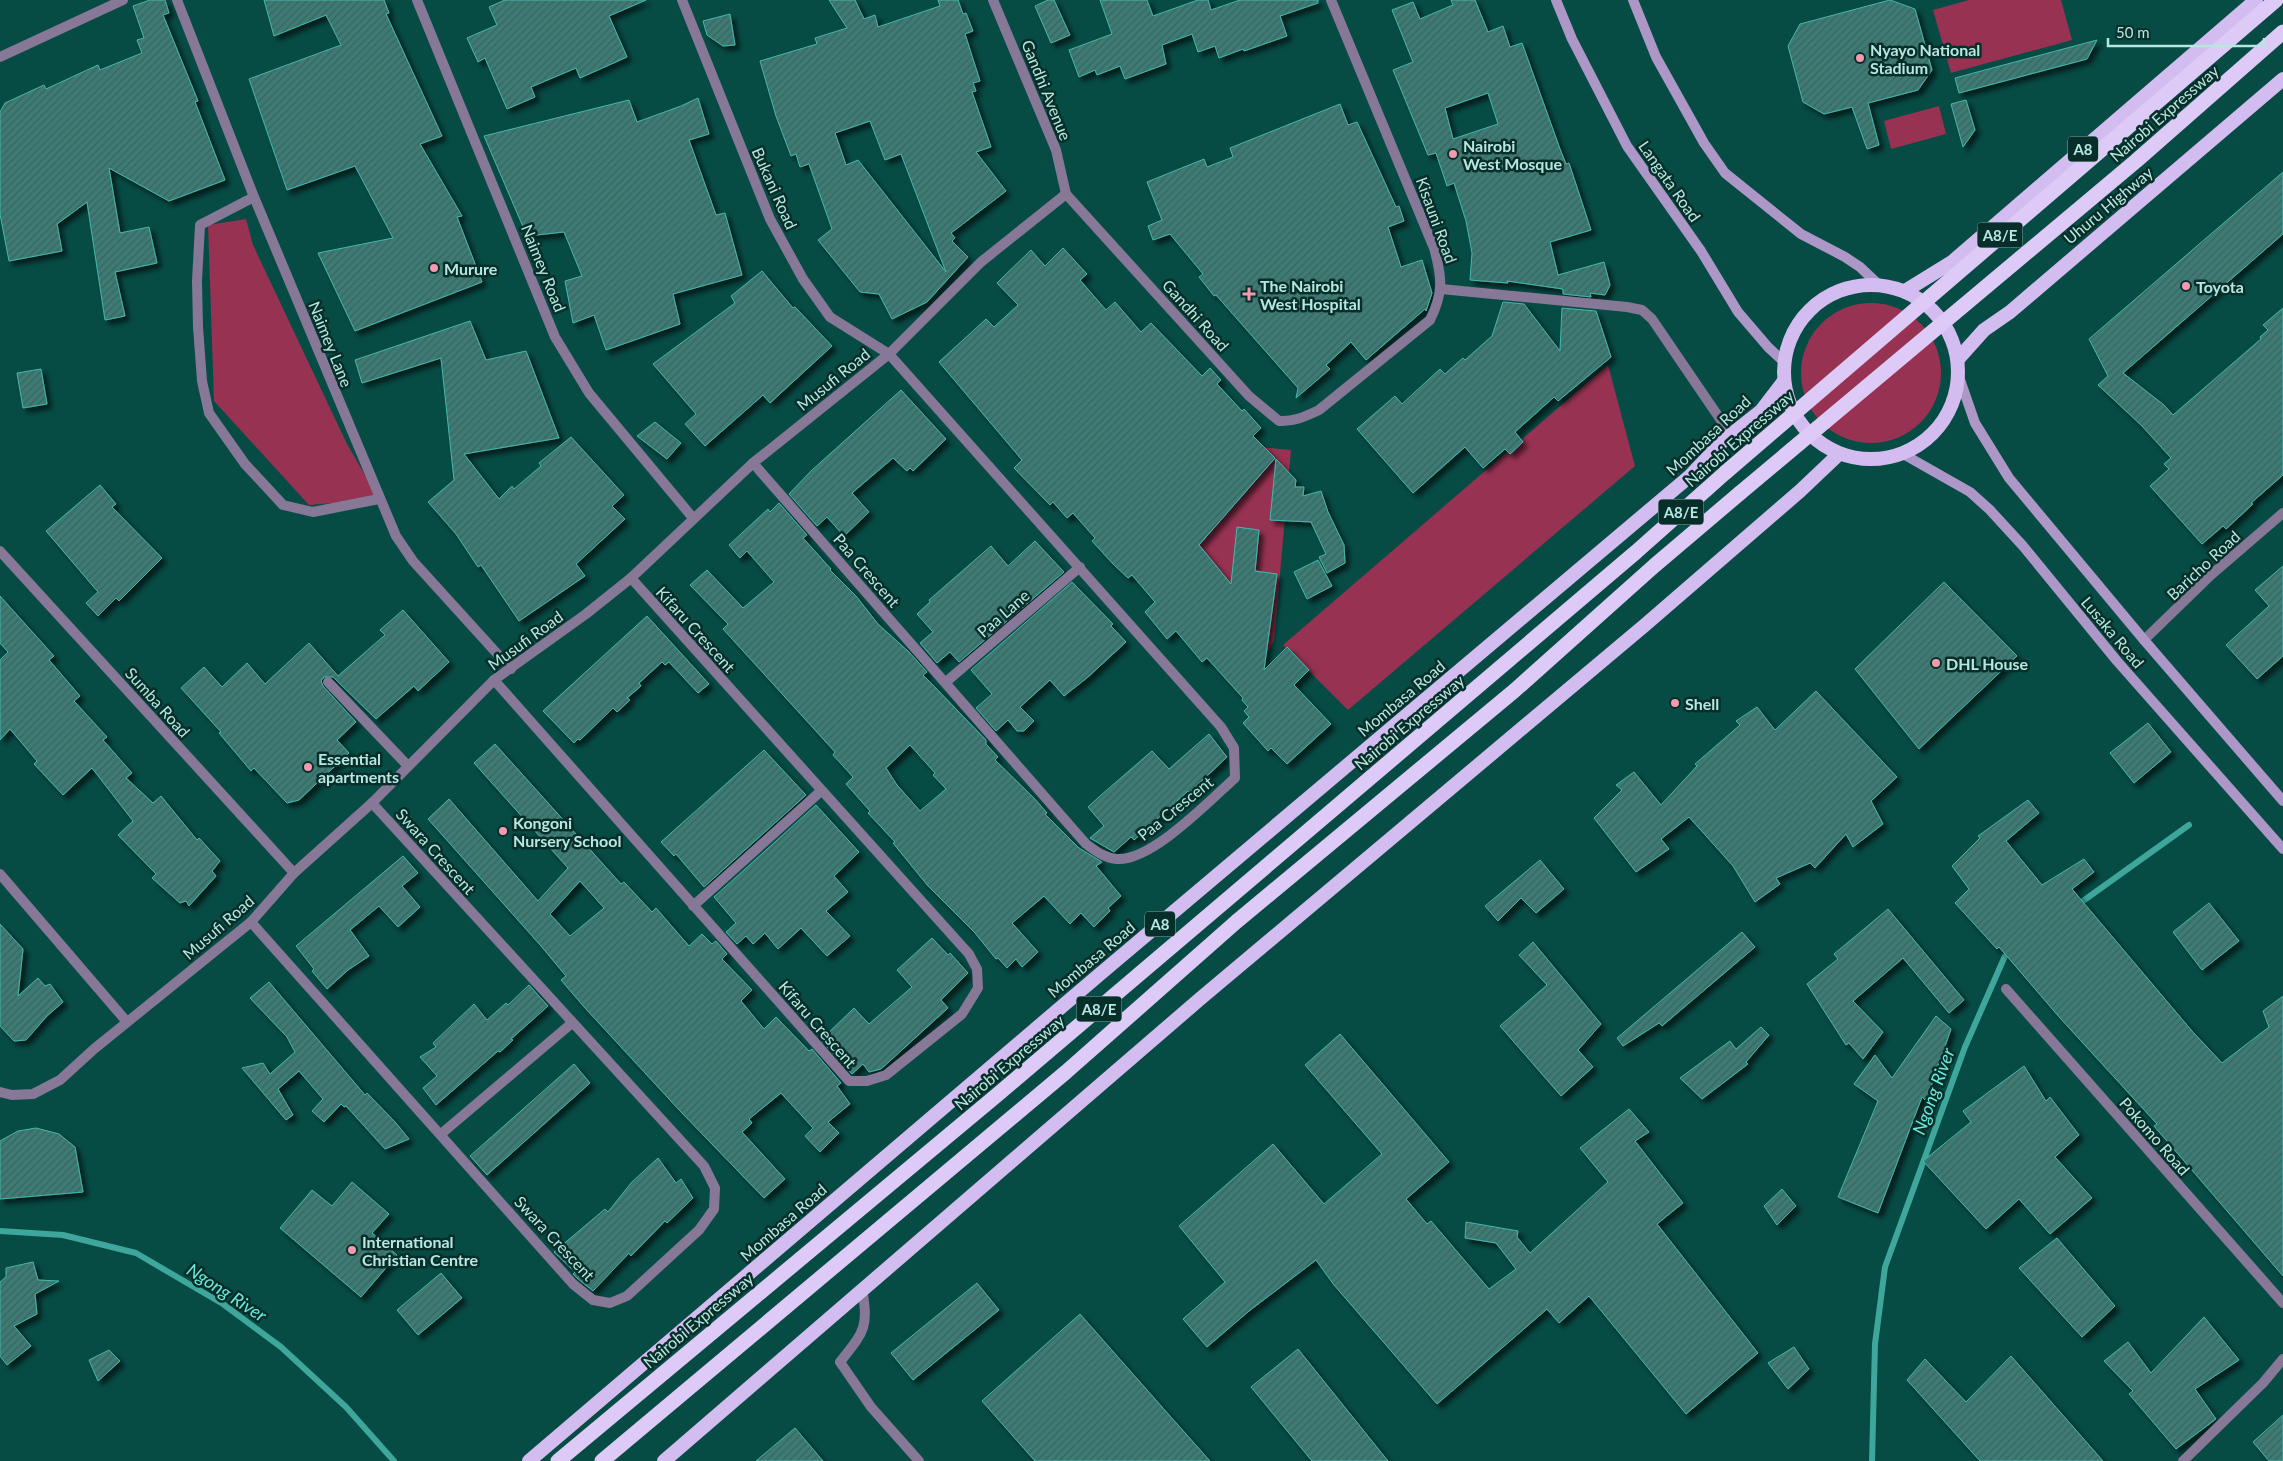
<svg xmlns="http://www.w3.org/2000/svg" width="2283" height="1461" viewBox="0 0 2283 1461" font-family="Lato,sans-serif">
<style>
.green{fill:#973252}
.lines{fill:none;stroke-linecap:round;stroke-linejoin:round}
.stream{stroke:#3ea69b;stroke-width:6}
.building{fill:url(#building-hatch);stroke:#45b8ac;fill-rule:evenodd;filter:url(#shadow)}
.minor{stroke:#867896;stroke-width:10}
.secondary{stroke:#ac97c6;stroke-width:10}
.trunk{stroke:#d3bcf0;stroke-width:14}
.motorway{stroke:#ddcaf6;stroke-width:15}
.motorway-bridge{stroke:#ddcaf6;stroke-width:15}
.poi-dot{fill:#f29aae;stroke:#082e2a;stroke-width:2}
.labels{text-anchor:middle;dominant-baseline:central;stroke-width:5;stroke-linejoin:round;paint-order:stroke}
.shield{fill:#082e2a;stroke:#82b0a9;stroke-width:1}
.shield-label{font-size:15px;font-weight:bold;fill:#b6e8e0}
.poi-label{font-size:16px;font-weight:bold;fill:#b6e8e0;stroke:#082e2a;text-anchor:start}
.street-label{font-size:16px;fill:#b6e8e0;stroke:#082e2a}
.water-label{font-size:18px;font-style:italic;fill:#6aebdc;stroke:#082e2a}
</style>
<defs>
<pattern id="building-hatch" width="6" height="6" patternUnits="userSpaceOnUse" patternTransform="scale(1.25)"><rect width="6" height="6" fill="#3e7b74"/><path d="M-1 1l2-2M0 6l6-6M5 7l2-2" fill="none" stroke="#3b635e"/></pattern>
<filter id="shadow"><feDropShadow dx="4.5" dy="4.5" stdDeviation="2.5" flood-color="#0009"/></filter>
</defs>
<rect width="100%" height="100%" fill="#074b45"/>
<g class="green">
<path d="M1969 0H2061L2072 40 1951 73 1933 10Z"/>
<path d="M1939 106 1946 134 1891 149 1884 121Z"/>
<path d="M246 219 253 245 347 444 379 499 309 505 214 401 208 225Z"/>
<circle cx="1871" cy="373" r="70"/>
<path d="M1608 365 1635 466 1348 710 1283 645Z"/>
<path d="M1260 447 1291 450 1274 641 1265 657 1159 547Z"/>
</g>
<g class="lines">
<g class="stream">
<path d="M2076 906 2189 825"/>
<path d="M0 1231 63 1235 136 1253 223 1304 281 1347 346 1407 394 1461"/>
<path d="M1872 1461 1875 1344 1885 1267 1965 1047 2005 956 2013 951"/>
</g>
</g>
<g class="building">
<path d="M150 0H165L169 13 163 15 198 101 195 102 225 180 169 201 109 168 120 233 149 227 157 263 115 272 125 316 105 320 87 202 57 224 62 251 9 261 0 214V112L5 103 44 85 46 89 98 65 100 70 142 53 137 40 144 38 133 6Z"/>
<path d="M264 0H384L389 13 386 14 442 136 420 144 462 216 457 217 482 282 355 331 318 253 393 238 355 166 287 190 249 79 341 45 326 15 274 36Z"/>
<path d="M505 0H646L609 16 627 57 580 78 576 68 531 87 535 97 507 109 485 58 478 62 467 38 497 25 489 7Z"/>
<path d="M829 0H855L864 19 875 15 878 27 940 6 938 0H958L963 14 966 13 973 31 965 34 980 81 973 83 976 91 972 92 991 147 976 152 1006 191 951 233 955 238 952 241 968 257 927 302 892 319 879 294 860 292 818 240 832 229 809 164 800 167 796 154 791 156 776 116 760 61 817 44 815 38 847 28ZM870 121 885 160 901 154 946 272 858 160 846 165 835 133Z"/>
<path d="M1048 0H1054L1070 35 1051 43 1035 6Z"/>
<path d="M1100 0H1147L1153 16 1198 0H1208L1211 10 1240 0H1318V3L1280 16 1287 36 1244 51 1243 49 1219 58 1215 46 1198 52 1192 34 1162 45 1166 64 1125 79 1120 66 1097 75 1095 70 1079 77 1069 50 1112 34Z"/>
<path d="M1451 0H1475L1488 32 1503 26 1510 47 1522 43 1560 149 1566 164 1569 163 1591 230 1550 242 1558 275 1604 262 1610 285 1605 295 1590 293 1591 297 1563 294V289L1507 281 1508 283 1470 280 1472 253 1466 221 1454 183 1447 186 1436 153 1428 155 1393 70 1413 62 1392 10 1413 2 1420 19 1453 5ZM1488 93 1498 124 1453 139 1445 108Z"/>
<path d="M1890 0 1915 9 1932 70 1918 90 1868 103 1879 145 1867 149 1852 107 1824 114 1803 102 1788 46 1800 24Z"/>
<path d="M730 14 735 45 723 46 707 35 703 21Z"/>
<path d="M2097 40 2087 59 1959 93 1955 78Z"/>
<path d="M698 98 709 134 689 140 716 215 725 213 742 275 673 294 680 324 606 350 594 315 573 323 565 281 582 276 564 232 527 236 484 136 629 100 637 122 681 106Z"/>
<path d="M1966 100 1975 130 1963 147 1951 104Z"/>
<path d="M1340 104 1348 125 1357 122 1396 207 1399 206 1404 221 1388 227 1401 267 1422 260 1432 293 1426 311 1425 309 1366 360 1351 342 1326 365 1330 369 1296 398 1298 388 1216 295 1214 296 1199 277 1203 274 1170 234 1153 240 1148 226 1162 220 1147 182 1204 159 1207 167 1233 157 1230 148Z"/>
<path d="M2283 172V234L2123 373 2164 405 2173 415 2261 339 2260 337 2268 330 2263 325 2283 308V475L2251 503 2253 504 2226 529 2223 526 2202 544 2150 486 2169 469 2164 464 2171 458 2142 426 2098 385 2108 376 2089 339Z"/>
<path d="M1063 248 1087 274 1080 280 1106 310 1115 302 1141 332 1151 323 1202 376 1210 368 1221 380 1217 384 1242 411 1244 409 1261 428 1253 436 1275 458 1199 545 1231 584 1237 527 1259 530 1255 571 1277 574 1264 670 1287 647 1309 670 1294 685 1331 724 1287 764 1271 748 1268 751 1243 723 1249 717 1244 711 1248 707 1242 700 1243 698 1207 658 1202 662 1176 631 1167 639 1145 612 1155 602 1132 575 1128 578 1113 564 1092 541 1095 538 1073 513 1067 518 1053 502 1050 505 1014 468 1022 460 939 362 986 319 994 327 1018 305 997 283 1031 250 1045 266Z"/>
<path d="M762 271 793 308 795 307 832 346 770 403 763 395 705 446 685 424 696 414 653 364 735 303 731 296Z"/>
<path d="M1503 302 1524 304 1560 351 1562 308 1596 311 1611 357 1558 401 1554 397 1515 432 1523 442 1510 454 1505 449 1483 468 1465 447 1413 493 1357 429 1395 396 1402 404 1440 369 1445 374 1463 358 1465 360 1492 336Z"/>
<path d="M470 321 486 360 526 351 559 438 464 454 499 499 512 486 514 489 541 466 539 463 571 437 624 495 612 506 625 519 576 564 585 576 519 621 481 565 478 567 456 534 428 502 454 480 441 358 362 383 355 360Z"/>
<path d="M41 369 47 404 23 408 17 373Z"/>
<path d="M901 390 946 439 913 471 910 468 907 471 893 458 852 493 869 512 844 536 827 517 817 526 789 494 811 471Z"/>
<path d="M655 422 681 443 667 459 637 436Z"/>
<path d="M1276 459 1296 480 1295 487H1304L1303 496 1321 491 1328 512 1344 545 1345 563 1327 573 1319 557 1326 554 1311 522 1270 520Z"/>
<path d="M100 485 116 504 112 507 162 558 119 601 116 598 98 616 86 603 98 592 46 531Z"/>
<path d="M779 503 807 535 803 538 831 569 830 570 856 596 878 624 909 652 927 672 923 675 929 681 986 740V744L998 757 995 760 1034 798 1047 813 1045 814 1079 848 1102 862 1096 866 1121 896 1108 908 1110 911 1094 927 1081 913 1070 924 1044 896 1012 923 1038 952 1022 967 1016 959 1007 968 998 958 996 959 975 933 928 886 893 843 895 842 868 813 870 811 846 784 853 777 833 755 835 752 723 629 728 624 690 585 707 570 743 608 774 582 747 551 740 558 729 545 768 509 770 512ZM910 745 935 773 933 775 946 789 920 811 897 785 886 768Z"/>
<path d="M1035 541 1064 572 959 662 950 652 937 663 920 643 933 632 917 614 930 602 929 600 991 546 1008 566Z"/>
<path d="M1318 560 1332 586 1307 599 1294 572Z"/>
<path d="M2283 566V656L2257 679 2226 645 2269 606 2255 590Z"/>
<path d="M1072 582 1113 624 1111 626 1126 642 1088 677 1064 696 1050 680 1020 707 1034 721 1024 731H1017L1008 720 996 731 976 708 992 694 971 670Z"/>
<path d="M1944 582 2017 656 1919 749 1855 669Z"/>
<path d="M0 596 54 656 49 660 80 696 74 701 107 737 103 740 132 773 126 778 153 803 161 796 197 840 199 838 220 861 212 871 216 876 189 906 186 901 180 903 152 878 156 874 118 835 133 821 92 768 63 795 34 764 37 761 10 729 0 740V660L8 652 0 643Z"/>
<path d="M403 610 449 662 418 691 414 686 376 719 333 677H324L321 681 323 686 356 722 337 740 349 753 299 800 287 803 254 768 251 771 219 733 221 732 181 688 204 667 222 687 247 663 265 684 309 643 338 676 385 635 380 630Z"/>
<path d="M647 616 709 684 698 693 669 662 665 665 662 662 639 683 641 686 627 698 630 700 617 712 613 708 580 740 578 739 574 743 543 711Z"/>
<path d="M1816 691 1897 777 1871 801 1883 824 1853 847 1846 834 1815 868 1810 863 1776 878 1780 884 1755 902 1733 866 1689 817 1661 839 1669 849 1636 872 1594 818 1622 790 1616 785 1634 772 1661 805 1697 766 1695 764 1740 725 1736 721 1757 707 1775 730Z"/>
<path d="M2148 723 2171 752 2134 783 2110 753Z"/>
<path d="M1209 734 1227 757 1189 793 1188 791 1134 840 1131 837 1114 852 1090 838 1104 826 1088 807 1100 796 1152 751 1169 769Z"/>
<path d="M495 744 621 884 624 882 652 912 656 908 689 946 702 934 712 944 716 941 727 954 722 959 752 990 741 1001 764 1029 776 1017 809 1051 812 1049 841 1083 837 1086 850 1104 828 1122 839 1133 820 1152 805 1136 813 1128 781 1093 749 1119 752 1123 742 1132 785 1179 764 1198 681 1112 585 1008 561 980 566 976 541 946 428 819 449 799 538 901 568 868 474 763ZM580 881 604 908 570 936 550 914Z"/>
<path d="M764 750 806 795 704 887 676 854 674 856 661 842Z"/>
<path d="M2028 800 2039 813 2006 841 2042 885 2084 859 2094 872 2072 889 2192 1031 2222 1063 2269 1027 2263 1011 2283 996V1276L2154 1126 2157 1124 2060 1018 1999 947 1997 949 1955 903 1969 889 1952 866 1980 838 1978 836Z"/>
<path d="M816 805 859 852 834 876 848 892 826 911 850 936 827 956 801 928 778 949 765 933 753 944 746 936 737 944 726 932 736 923 714 897Z"/>
<path d="M403 856 418 873 402 886 420 907 398 927 379 906 350 930 369 956 348 970 327 989 312 971 314 969 296 946Z"/>
<path d="M1540 860 1564 889 1536 913 1521 898 1498 921 1485 906Z"/>
<path d="M2209 903 2239 941 2202 970 2173 932Z"/>
<path d="M1888 909 1964 1000 1949 1013 1903 958 1853 1001 1883 1032 1863 1059 1849 1043 1846 1045 1807 984 1838 959 1834 954Z"/>
<path d="M0 924 23 949 18 996 38 978 45 986 50 984 63 1002 47 1016 26 1040 14 1041 0 1026Z"/>
<path d="M1742 932 1755 947 1662 1026 1659 1023 1623 1046 1617 1038Z"/>
<path d="M932 938 948 955 950 953 968 973 941 1000 948 1008 881 1069 869 1072 863 1064 852 1074 821 1040 854 1008 869 1024 912 987 897 970Z"/>
<path d="M1533 942 1601 1024 1578 1050 1593 1067 1561 1096 1500 1026 1547 985 1519 955Z"/>
<path d="M269 982 365 1095 367 1093 396 1123 409 1139 385 1149 346 1106 344 1107 341 1104 324 1122 312 1111 323 1099 299 1071 278 1089 293 1115 286 1120 242 1068 263 1063 270 1074 295 1052 287 1037 250 998Z"/>
<path d="M529 985 548 1006 511 1039 513 1040 500 1052 498 1051 436 1105 423 1088 437 1076 420 1057 436 1047 433 1043 474 1004 487 1020 506 1003 508 1005Z"/>
<path d="M1936 1016 1951 1029 1926 1101 1922 1097 1878 1213 1838 1197 1878 1101 1854 1084 1875 1055 1892 1078Z"/>
<path d="M1761 1027 1769 1035 1746 1062 1748 1064 1702 1099 1680 1078 1730 1041 1736 1049Z"/>
<path d="M1340 1034 1449 1162 1406 1199 1427 1224 1431 1221 1489 1289 1516 1269 1496 1243 1465 1238 1466 1222 1518 1231 1517 1237 1530 1253 1608 1182 1580 1148 1629 1109 1649 1132 1635 1141 1683 1203 1657 1224 1758 1353 1686 1414 1589 1296 1559 1323 1547 1309 1437 1404 1334 1285 1316 1260 1249 1311 1207 1347 1183 1319 1225 1282 1179 1226 1273 1144 1324 1204 1382 1154 1305 1065Z"/>
<path d="M574 1064 590 1083 487 1175 470 1156Z"/>
<path d="M2024 1066 2046 1101 2050 1097 2079 1135 2055 1157 2092 1198 2050 1234 2019 1199 1986 1229 1923 1161 1971 1122 1963 1111Z"/>
<path d="M36 1128 59 1134 75 1147 83 1192 0 1199V1141L18 1131Z"/>
<path d="M658 1158 676 1183 681 1179 693 1198 667 1223 665 1221 631 1256 629 1253 593 1291 578 1279 573 1274 575 1272 554 1252 605 1209 608 1212 631 1183Z"/>
<path d="M352 1182 389 1214 372 1233 397 1255 361 1297 280 1228 312 1190 332 1206Z"/>
<path d="M1782 1189 1796 1206 1777 1225 1764 1206Z"/>
<path d="M2057 1238 2115 1306 2082 1337 2019 1268Z"/>
<path d="M33 1262 38 1280 59 1281 35 1294 37 1314 14 1326 31 1346 7 1365 0 1356V1282L6 1277V1268Z"/>
<path d="M441 1273 462 1298 418 1335 397 1310Z"/>
<path d="M977 1283 999 1310 913 1380 891 1353Z"/>
<path d="M1080 1314 1170 1416 1210 1461H1035L1027 1452 982 1401Z"/>
<path d="M2204 1317 2239 1360 2195 1389 2216 1419 2176 1449 2129 1394 2133 1391 2104 1361 2128 1342 2151 1373Z"/>
<path d="M1794 1347 1809 1369 1788 1389 1768 1363Z"/>
<path d="M1298 1349 1388 1461H1312L1251 1387Z"/>
<path d="M109 1350 120 1361 98 1381 89 1360Z"/>
<path d="M2011 1356 2103 1461H1980L1907 1380 1925 1359 1966 1402Z"/>
<path d="M2283 1415V1461H2269L2253 1442Z"/>
<path d="M795 1428 823 1461H756Z"/>
</g>
<g class="lines">
<g class="minor">
<path d="M177 0 254 197 396 536 413 561 511 669"/>
<path d="M417 0 555 337 589 393 693 518"/>
<path d="M682 0 770 219 803 279 830 317 889 354 1221 727 1234 748 1235 778C1209 801 1152 861 1117 859 1104 858 1096 851 1086 844L753 463"/>
<path d="M993 0 1056 150 1066 194 1249 396 1279 421C1294 422 1306 416 1319 410L1430 320C1444 292 1442 277 1434 248L1331 0"/>
<path d="M0 57 123 0"/>
<path d="M254 197 200 225 197 281 198 327 202 381 209 413 245 464 283 505 313 512 379 499"/>
<path d="M1441 289 1627 307 1642 310 1652 319 1731 435"/>
<path d="M0 551 294 873"/>
<path d="M2144 640 2211 575 2283 513"/>
<path d="M494 680 849 1081H867L886 1075 962 1014 978 988 977 969 969 954 631 578"/>
<path d="M328 682 408 766"/>
<path d="M946 682 1080 567"/>
<path d="M0 874 127 1022"/>
<path d="M693 906 821 791"/>
<path d="M251 922 573 1284 593 1300 610 1303 627 1296 699 1230 714 1209 715 1188 704 1166 372 803"/>
<path d="M2006 989 2283 1303"/>
<path d="M0 1092 12 1095 33 1094 60 1080 94 1049 251 922 294 873 372 803 494 680 586 614 631 578 753 463 889 354 981 262 1066 194"/>
<path d="M441 1134 572 1023"/>
<path d="M862 1290C870 1328 862 1334 840 1362L871 1407 919 1461"/>
<path d="M2183 1461 2263 1383 2283 1359"/>
</g>
<g class="secondary">
<path d="M1556 0 1572 39 1627 146 1701 251 1738 312 1768 347 1784 362"/>
<path d="M1633 0 1656 57 1704 143 1725 173 1801 234 1845 257 1860 267 1879 285"/>
<path d="M1959 377 1975 423 2009 478 2144 640 2283 801"/>
<path d="M1903 454 1970 492 1990 510 2023 546 2117 661 2283 849"/>
</g>
<g class="trunk">
<circle cx="1871" cy="372" r="87"/>
<path d="M1905 291 1952 262 2256 0"/>
<path d="M1958 359 1984 330 2010 312 2283 79"/>
<path d="M529 1461 1100 974 1690 476 1723 441 1761 411 1784 381"/>
<path d="M664 1461 1201 998 1645 625 1800 491 1839 454"/>
</g>
<g class="motorway">
<path d="M558 1461 997 1095 1636 552 1726 472"/>
<path d="M602 1461 1066 1072 1236 922 1514 691 1654 566 1740 493"/>
</g>
<g class="motorway-bridge">
<path d="M1726 472 2276 0"/>
<path d="M1740 493 2136 161 2283 32"/>
</g>
</g>
<g class="poi-dot">
<circle cx="1860" cy="58" r="5"/>
<circle cx="1453" cy="154" r="5"/>
<circle cx="434" cy="268" r="5"/>
<circle cx="2186" cy="286" r="5"/>
<path d="M1246.5 286.5h5v5h5v5h-5v5h-5v-5h-5v-5h5z"/>
<circle cx="1936" cy="663" r="5"/>
<circle cx="1675" cy="703" r="5"/>
<circle cx="308" cy="767" r="5"/>
<circle cx="503" cy="831" r="5"/>
<circle cx="352" cy="1250" r="5"/>
</g>
<g class="labels">
<g class="shield">
<rect x="2068" y="136.5" width="30" height="25" rx="4"/>
<rect x="1977.5" y="222.5" width="45" height="25" rx="4"/>
<rect x="1658.5" y="499.5" width="45" height="25" rx="4"/>
<rect x="1145" y="911.5" width="30" height="25" rx="4"/>
<rect x="1076.5" y="996.5" width="45" height="25" rx="4"/>
</g>
<g class="shield-label">
<text x="2083" y="149">A8</text>
<text x="2000" y="235">A8/E</text>
<text x="1681" y="512">A8/E</text>
<text x="1160" y="924">A8</text>
<text x="1099" y="1009">A8/E</text>
</g>
<g class="poi-label">
<text x="1870" y="49">Nyayo National<tspan x="1870" dy="18">Stadium</tspan></text>
<text x="1463" y="145">Nairobi<tspan x="1463" dy="18">West Mosque</tspan></text>
<text x="444" y="268">Murure</text>
<text x="1260" y="285">The Nairobi<tspan x="1260" dy="18">West Hospital</tspan></text>
<text x="2196" y="286">Toyota</text>
<text x="1946" y="663">DHL House</text>
<text x="1685" y="703">Shell</text>
<text x="318" y="758">Essential<tspan x="318" dy="18">apartments</tspan></text>
<text x="513" y="822">Kongoni<tspan x="513" dy="18">Nursery School</tspan></text>
<text x="362" y="1241">International<tspan x="362" dy="18">Christian Centre</tspan></text>
</g>
<g class="street-label">
<text transform="translate(1047 90) rotate(68)">Gandhi Avenue</text>
<text transform="translate(2164 113) rotate(-41)">Nairobi Expressway</text>
<text transform="translate(1670 181) rotate(55)">Langata Road</text>
<text transform="translate(775 188) rotate(66)">Bukani Road</text>
<text transform="translate(2108 205) rotate(-40)">Uhuru Highway</text>
<text transform="translate(1437 220) rotate(70)">Kisauni Road</text>
<text transform="translate(544 268) rotate(68)">Naimey Road</text>
<text transform="translate(1196 315) rotate(48)">Gandhi Road</text>
<text transform="translate(331 344) rotate(68)">Naimey Lane</text>
<text transform="translate(833 379) rotate(-39)">Musufi Road</text>
<text transform="translate(1708 435) rotate(-43)">Mombasa Road</text>
<text transform="translate(1739 438) rotate(-41)">Nairobi Expressway</text>
<text transform="translate(2203 565) rotate(-43)">Baricho Road</text>
<text transform="translate(867 570) rotate(49)">Paa Crescent</text>
<text transform="translate(1003 613) rotate(-41)">Paa Lane</text>
<text transform="translate(696 629) rotate(48)">Kifaru Crescent</text>
<text transform="translate(2113 632) rotate(50)">Lusaka Road</text>
<text transform="translate(525 640) rotate(-36)">Musufi Road</text>
<text transform="translate(1401 698) rotate(-40)">Mombasa Road</text>
<text transform="translate(158 702) rotate(48)">Sumba Road</text>
<text transform="translate(1409 722) rotate(-40)">Nairobi Expressway</text>
<text transform="translate(1175 808) rotate(-39)">Paa Crescent</text>
<text transform="translate(436 851) rotate(48)">Swara Crescent</text>
<text transform="translate(218 927) rotate(-41)">Musufi Road</text>
<text transform="translate(1091 959) rotate(-40)">Mombasa Road</text>
<text transform="translate(818 1024) rotate(49)">Kifaru Crescent</text>
<text transform="translate(1009 1062) rotate(-40)">Nairobi Expressway</text>
<text transform="translate(2155 1136) rotate(49)">Pokomo Road</text>
<text transform="translate(783 1222) rotate(-41)">Mombasa Road</text>
<text transform="translate(555 1238) rotate(47)">Swara Crescent</text>
<text transform="translate(698 1320) rotate(-40)">Nairobi Expressway</text>
</g>
<g class="water-label">
<text transform="translate(1933 1091) rotate(-70)">Ngong River</text>
<text transform="translate(227 1292) rotate(33)">Ngong River</text>
</g>
</g>
<path d="M2108 38v8h156v-8" fill="none" stroke="#b6e8e0" stroke-width="2.5"/>
<text x="2116" y="38" font-size="15" fill="#b6e8e0" stroke="#082e2a" stroke-width="4" paint-order="stroke">50 m</text>
</svg>
